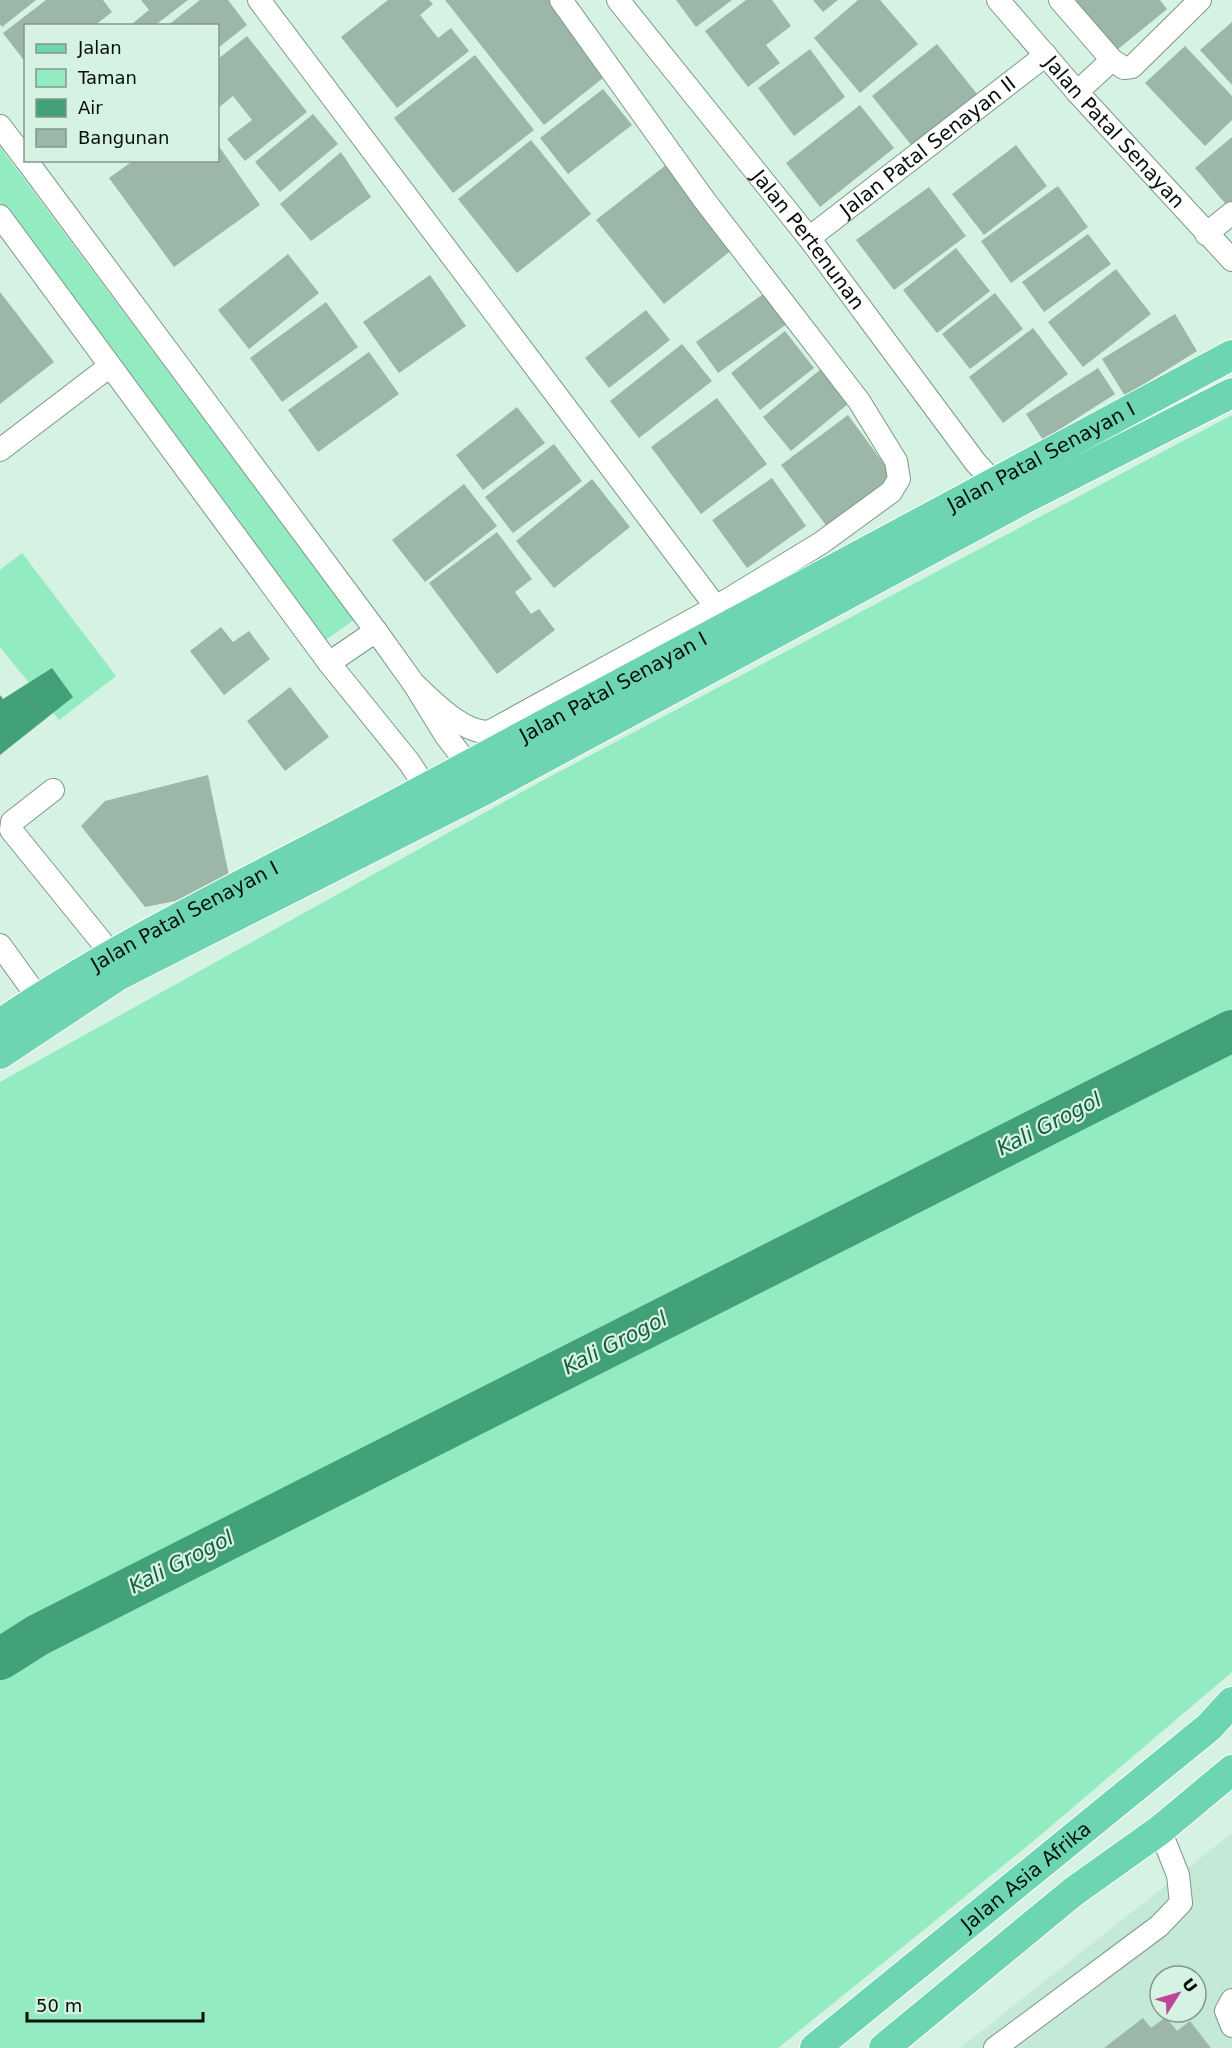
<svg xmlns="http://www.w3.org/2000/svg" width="1232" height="2048" viewBox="0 0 1232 2048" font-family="'DejaVu Sans',sans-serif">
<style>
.built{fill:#c4e9d6;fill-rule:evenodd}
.green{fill:#93ebc1}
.water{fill:#43a178}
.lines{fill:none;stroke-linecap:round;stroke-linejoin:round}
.river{stroke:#43a178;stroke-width:42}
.building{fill:#9cb7a8}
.minor-casing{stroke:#7d9889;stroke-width:24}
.major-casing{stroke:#fff;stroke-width:32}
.minor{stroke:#fff;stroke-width:22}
.major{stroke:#6ed5b3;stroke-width:30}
.labels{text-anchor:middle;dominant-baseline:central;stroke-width:4.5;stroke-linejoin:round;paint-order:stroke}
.street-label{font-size:20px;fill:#07100c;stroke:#d5f2e2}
.water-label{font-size:21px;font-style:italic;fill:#165d41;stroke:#d5f2e2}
</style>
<rect width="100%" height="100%" fill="#d5f2e2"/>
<path class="built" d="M1232 1833V2048H960ZM1160 1976H1196V2012H1160Z"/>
<g class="green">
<path d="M0 147 354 620 324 641 0 203Z"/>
<path d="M1232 415V1672L1037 1838 778 2048H0V1082L538 783Z"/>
<path d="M22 553 116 676 59 720 0 647V570Z"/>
</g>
<g class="water">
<path d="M52 668 73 697 0 755V695L3 699Z"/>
<path d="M1232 1016V1051L1113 1111 1099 1081Z"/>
</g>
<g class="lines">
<path class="river" d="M0 1659 38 1635 1232 1031"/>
</g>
<g class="building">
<path d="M0 0H36L2 27 0 24Z"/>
<path d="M46 0H103L112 12 94 26H26V63L3 33Z"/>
<path d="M141 0H188L154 26H135L133 23 149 10Z"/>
<path d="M200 0H228L247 25 218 48V26H167Z"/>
<path d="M388 0H429L433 4 420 15 438 38 451 28 469 51 397 108 341 37Z"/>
<path d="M445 0H550L608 74 544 125Z"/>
<path d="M676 0H732L696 27Z"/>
<path d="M746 0H772L791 26 766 45 780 63 748 87 705 31Z"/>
<path d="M813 0H838L823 12Z"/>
<path d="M858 0H880L918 44 860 93 814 38Z"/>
<path d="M1076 0H1160L1167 9 1117 50Z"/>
<path d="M1232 22V85L1200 50Z"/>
<path d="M247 36 307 112 245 161 227 139 252 120 233 96 218 108V59Z"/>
<path d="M937 44 981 99 916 151 872 96Z"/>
<path d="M1185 46 1232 96V120L1205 146 1145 83Z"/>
<path d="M810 49 845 97 794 136 758 88Z"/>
<path d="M475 55 534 130 453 193 394 118Z"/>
<path d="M603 89 632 125 568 174 540 138Z"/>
<path d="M860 105 894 148 820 207 786 163Z"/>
<path d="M313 114 338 144 280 192 255 162Z"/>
<path d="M1232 137V207L1230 209 1195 168Z"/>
<path d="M531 140 591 214 517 273 458 199Z"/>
<path d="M218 145 260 205 174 267 109 178 134 160H218Z"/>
<path d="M1016 145 1047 186 984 235 952 194Z"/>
<path d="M341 152 371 197 311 241 280 204Z"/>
<path d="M666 165 733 249 664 304 596 220Z"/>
<path d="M1058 186 1088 227 1011 283 981 241Z"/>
<path d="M929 187 966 236 894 290 856 240Z"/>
<path d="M1088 234 1111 264 1044 312 1022 282Z"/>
<path d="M956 248 990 291 937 333 903 290Z"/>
<path d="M288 254 319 293 249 349 218 310Z"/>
<path d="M1116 269 1151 314 1083 367 1048 322Z"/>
<path d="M430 275 466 326 399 373 363 322Z"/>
<path d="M769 290 791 321 718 373 696 342Z"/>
<path d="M0 292 54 362 0 404Z"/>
<path d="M995 293 1023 329 970 369 942 334Z"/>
<path d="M326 302 358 347 282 402 250 358Z"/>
<path d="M646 310 670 340 609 388 585 358Z"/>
<path d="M1175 314 1197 351 1125 396 1102 359Z"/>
<path d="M1033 328 1068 374 1003 423 969 377Z"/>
<path d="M785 331 814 368 760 410 731 373Z"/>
<path d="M682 344 712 381 639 438 610 401Z"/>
<path d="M369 352 399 394 318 452 288 410Z"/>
<path d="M1098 368 1115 394 1043 440 1026 414Z"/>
<path d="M821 369 849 403 791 451 763 417Z"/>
<path d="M717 398 767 464 701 514 651 447Z"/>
<path d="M517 407 545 443 483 490 456 455Z"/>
<path d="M848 415 895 479 828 528 781 465Z"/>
<path d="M554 444 582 481 513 533 485 497Z"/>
<path d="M772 478 806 526 747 568 712 520Z"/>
<path d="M592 479 630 527 554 588 516 541Z"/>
<path d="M464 484 497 526 425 582 392 540Z"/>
<path d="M497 532 532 579 515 592 531 614 539 609 555 630 497 674 429 583Z"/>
<path d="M221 627 233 642 249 631 270 659 224 695 190 651Z"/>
<path d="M290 687 329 737 285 771 247 721Z"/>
<path d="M208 775 232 890 145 907 81 826 105 801Z"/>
<path d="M1166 2017 1177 2031 1190 2021 1211 2048H1104L1143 2018 1151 2028Z"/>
</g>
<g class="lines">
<defs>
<g id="minor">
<path d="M259 0 716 607"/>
<path id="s1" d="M618 0 809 238 976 463 993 481"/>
<path id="s2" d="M998 0 1077 92 1232 260"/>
<path d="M1060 0 1112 60 1077 92"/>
<path d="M1112 60 1124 68 1132 67 1200 0"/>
<path d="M0 126 26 160"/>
<path d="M26 160 376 631 414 684 446 736 477 776"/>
<path d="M0 216 329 663 409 762 434 800"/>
<path d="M1206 234 1232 213"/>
<path id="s3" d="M809 238 1046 55"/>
<path d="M0 450 110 366"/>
<path d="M329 663 376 631"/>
<path d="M414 684C433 701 462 733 489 732L716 607 821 543 891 492 899 479 896 461 859 401 705 201 561 0"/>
<path d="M53 790 12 822 11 830 101 941 116 970"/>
<path d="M0 945 39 999"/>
<path d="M1232 2000 1226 2011 1232 2026"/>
<path d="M995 2048 1159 1926 1181 1903 1178 1875 1160 1830"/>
</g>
<g id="major">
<path id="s4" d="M0 1024C136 932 287 864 432 785 698 641 964 497 1232 355"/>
<path d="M0 1054 119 975 486 789 1022 500 1232 393"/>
<path id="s5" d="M815 2048 1209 1727 1232 1702"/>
<path d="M884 2048 1073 1892 1160 1830 1232 1770"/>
</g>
</defs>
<use href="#minor" class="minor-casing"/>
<use href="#major" class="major-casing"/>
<use href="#minor" class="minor"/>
<use href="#major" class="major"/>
</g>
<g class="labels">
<g class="street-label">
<text stroke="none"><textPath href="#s2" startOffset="176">Jalan Patal Senayan</textPath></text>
<text stroke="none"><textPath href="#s3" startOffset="150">Jalan Patal Senayan II</textPath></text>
<text stroke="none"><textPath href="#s1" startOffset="306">Jalan Pertenunan</textPath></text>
<text stroke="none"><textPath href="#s4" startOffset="1186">Jalan Patal Senayan I</textPath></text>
<text stroke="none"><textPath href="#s4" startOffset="700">Jalan Patal Senayan I</textPath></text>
<text stroke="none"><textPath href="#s4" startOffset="214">Jalan Patal Senayan I</textPath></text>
<text stroke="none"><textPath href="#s5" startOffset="272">Jalan Asia Afrika</textPath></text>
</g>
<g class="water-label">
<text transform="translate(1049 1124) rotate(-27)">Kali Grogol</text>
<text transform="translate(615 1343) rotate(-27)">Kali Grogol</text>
<text transform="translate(181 1562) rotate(-27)">Kali Grogol</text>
</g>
</g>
<rect x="24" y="24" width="195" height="138" fill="#d5f2e2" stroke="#83988c" stroke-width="1.5"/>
<rect x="36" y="44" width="30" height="9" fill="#6ed5b3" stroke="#83988c" stroke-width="1.5"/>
<text x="78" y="54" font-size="18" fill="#07100c">Jalan</text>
<rect x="36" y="69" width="30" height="18" fill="#93ebc1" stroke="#83988c" stroke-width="1.5"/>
<text x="78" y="84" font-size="18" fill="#07100c">Taman</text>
<rect x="36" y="99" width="30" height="18" fill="#43a178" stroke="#83988c" stroke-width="1.5"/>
<text x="78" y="114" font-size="18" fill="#07100c">Air</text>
<rect x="36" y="129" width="30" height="18" fill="#9cb7a8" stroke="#83988c" stroke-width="1.5"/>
<text x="78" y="144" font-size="18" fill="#07100c">Bangunan</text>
<g transform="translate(1178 1994) rotate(53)"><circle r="28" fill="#d5f2e2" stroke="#83988c" stroke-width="1.5"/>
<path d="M0-4.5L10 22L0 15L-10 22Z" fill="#bf4599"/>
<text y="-9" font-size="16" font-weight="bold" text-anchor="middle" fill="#07100c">U</text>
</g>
<path d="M27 2012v9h176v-9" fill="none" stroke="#07100c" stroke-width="3"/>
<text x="36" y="2012" font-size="18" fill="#07100c" stroke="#d5f2e2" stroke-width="4.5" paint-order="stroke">50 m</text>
</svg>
